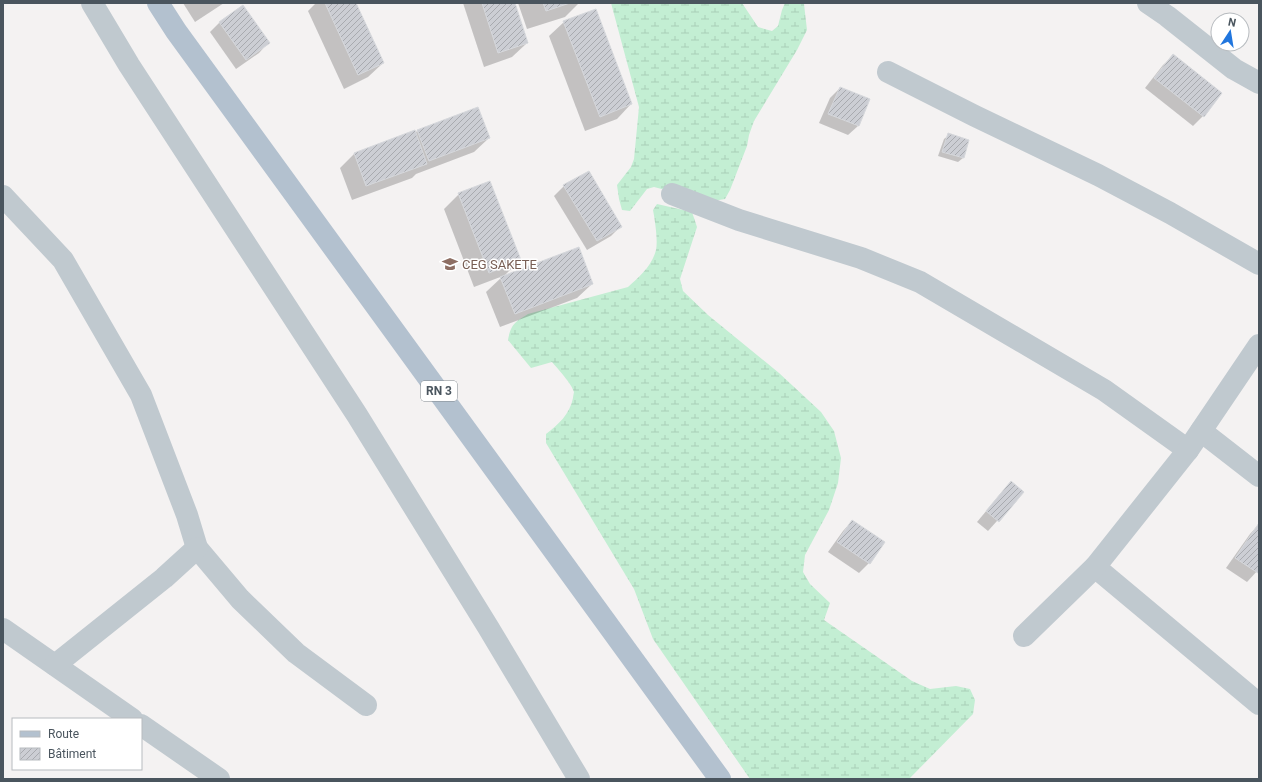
<svg xmlns="http://www.w3.org/2000/svg" width="1262" height="782" viewBox="0 0 1262 782" font-family="Roboto,sans-serif">
<style>
.wetland{fill:url(#wetland-marsh)}
.shadow{fill:#0003}
.building{fill:url(#building-hatch);stroke:#d6d8dc}
.lines{fill:none;stroke-linecap:round;stroke-linejoin:round}
.street{stroke:#c0c9cf;stroke-width:22}
.primary{stroke:#b3c1cf;stroke-width:22}
.labels{text-anchor:middle;dominant-baseline:central;stroke-width:3;stroke-linejoin:round;paint-order:stroke}
.shield{fill:#fff;stroke:#80888e;stroke-width:1}
.shield-label{font-size:12px;font-weight:bold;fill:#4a555e}
.education-label{font-size:13px;fill:#785e54;stroke:#fff;text-anchor:start}
</style>
<defs>
<pattern id="wetland-marsh" width="20" height="14" patternUnits="userSpaceOnUse"><rect width="20" height="14" fill="#c3eed3"/><path d="M1 5h8M5 5V1M11 12h8M15 12V8" fill="none" stroke="#a9ceb8"/></pattern>
<pattern id="building-hatch" width="6" height="6" patternUnits="userSpaceOnUse"><rect width="6" height="6" fill="#ccced4"/><path d="M-1 1l2-2M0 6l6-6M5 7l2-2" fill="none" stroke="#a8aaaf"/></pattern>
</defs>
<rect width="100%" height="100%" fill="#f4f2f2"/>
<g class="wetland">
<path d="M611 3H742L758 27 772 31 778 26 782 10 785 3H803L804 4 807 30 797 50 754 121 749 135 747 146 730 190 725 199 713 201 704 200 654 187 647 189 630 211 622 210 619 199 617 185 631 167 634 159 639 107Z"/>
<path d="M657 204 692 212 697 227 680 279 683 291 708 315 779 373 821 412 834 431 841 458 838 483 829 510 805 555 803 572 810 584 830 603 824 620 912 681 930 689 956 686 970 689 975 700 973 714 909 779H750L653 639 634 589 546 443V434C558 425 570 414 573 398 573 397 574 392 574 392 572 384 557 368 552 362L531 368 508 340C511 324 515 322 528 314L628 287C639 277 652 266 656 250 658 240 655 221 653 210Z"/>
</g>
<g class="shadow">
<path d="M183 3H224L195 22Z"/>
<path d="M316 3H355L383 63 368 77 344 89 308 11Z"/>
<path d="M463 3H514L527 43 512 57 484 67Z"/>
<path d="M518 3H579L565 17 527 29Z"/>
<path d="M220 22 268 43 259 53 236 69 210 32Z"/>
<path d="M564 22 631 104 617 119 585 131 549 36Z"/>
<path d="M1173 56 1203 116 1193 126 1145 88 1163 65Z"/>
<path d="M840 88 858 126 848 135 819 123 830 98Z"/>
<path d="M418 130 489 138 474 152 416 174 412 178 352 200 340 168 354 154 415 131V133Z"/>
<path d="M949 135 968 141 963 158 958 162 938 156 944 139Z"/>
<path d="M564 186 621 226 611 236 587 250 554 196Z"/>
<path d="M459 194 520 260 504 276 592 284 577 298 500 327 486 292 503 276 474 287 444 209Z"/>
<path d="M1002 492H1023L988 531 977 522Z"/>
<path d="M852 521 869 563 859 573 828 552 843 531Z"/>
<path d="M1259 524V569L1247 582 1226 568 1250 534Z"/>
</g>
<g class="building">
<path d="M325 3H356L384 63 358 75Z"/>
<path d="M482 3H515L528 43 498 53Z"/>
<path d="M543 3H570L546 11Z"/>
<path d="M243 5 270 43 246 60 219 22Z"/>
<path d="M596 9 632 104 600 117 563 21Z"/>
<path d="M1173 54 1222 93 1204 117 1154 78Z"/>
<path d="M840 87 870 99 859 126 828 114Z"/>
<path d="M478 107 490 138 429 161 417 130Z"/>
<path d="M415 130 427 164 366 186 354 153Z"/>
<path d="M948 133 969 140 964 158 942 152Z"/>
<path d="M589 171 622 227 597 241 563 185Z"/>
<path d="M490 181 521 260 489 273 458 193Z"/>
<path d="M579 247 593 284 515 314 500 277Z"/>
<path d="M1011 481 1024 492 999 522 986 511Z"/>
<path d="M852 520 885 542 870 564 837 542Z"/>
<path d="M1259 523V571L1258 573 1235 558Z"/>
</g>
<g class="lines">
<g class="street">
<path d="M92 3 129 65 357 415 488 627 579 779"/>
<path d="M1148 3 1167 16 1234 69 1259 83"/>
<path d="M888 72 975 116 1098 175 1170 213 1259 264"/>
<path d="M672 194 739 220 861 258 920 282 1104 390 1188 450"/>
<path d="M3 196 63 260 141 395 187 515 197 548 240 599 296 653 366 705"/>
<path d="M1201 431 1259 476"/>
<path d="M1095 567 1259 704"/>
<path d="M3 629 132 719"/>
<path d="M1024 636 1095 567 1188 450 1259 345"/>
<path d="M55 665 164 578 197 548"/>
<path d="M141 725 219 779"/>
</g>
<path class="primary" d="M158 3 176 31 720 779"/>
</g>
<defs>
<symbol id="school-bare" viewBox="-9 -9 18 18"><path d="M0-5L7-2L0 1L-7-2ZM-4 1L0 2.5L4 1V4Q0 6-4 4Z" fill="#8d6e63" stroke="#fff" stroke-width="2.5" paint-order="stroke"/></symbol>
</defs>
<g fill-rule="evenodd">
<use href="#school-bare" x="439" y="253" width="22" height="22"/>
</g>
<g class="labels">
<rect class="shield" x="421" y="381" width="36" height="20" rx="3"/>
<g class="shield-label">
<text x="439" y="391">RN 3</text>
</g>
<g class="education-label">
<text x="462" y="264">CEG SAKETE</text>
</g>
</g>
<rect width="1262" height="782" fill="none" stroke="#4a555e" stroke-width="8"/>
<rect x="12" y="718" width="130" height="52" fill="#ffffff" stroke="#b7bbbf"/>
<rect x="20" y="731" width="20" height="6" fill="#b3c1cf" stroke="#b7bbbf"/>
<text x="48" y="738" font-size="12" fill="#4a555e">Route</text>
<rect x="20" y="748" width="20" height="12" fill="url(#building-hatch)" stroke="#b7bbbf"/>
<text x="48" y="758" font-size="12" fill="#4a555e">Bâtiment</text>
<g transform="translate(1230 32) rotate(12)"><circle r="19" fill="#ffffff" stroke="#b7bbbf"/>
<path d="M0-3L7 15L0 10L-7 15Z" fill="#2176de"/>
<text y="-6" font-size="11" font-weight="bold" text-anchor="middle" fill="#4a555e">N</text>
</g>
</svg>
